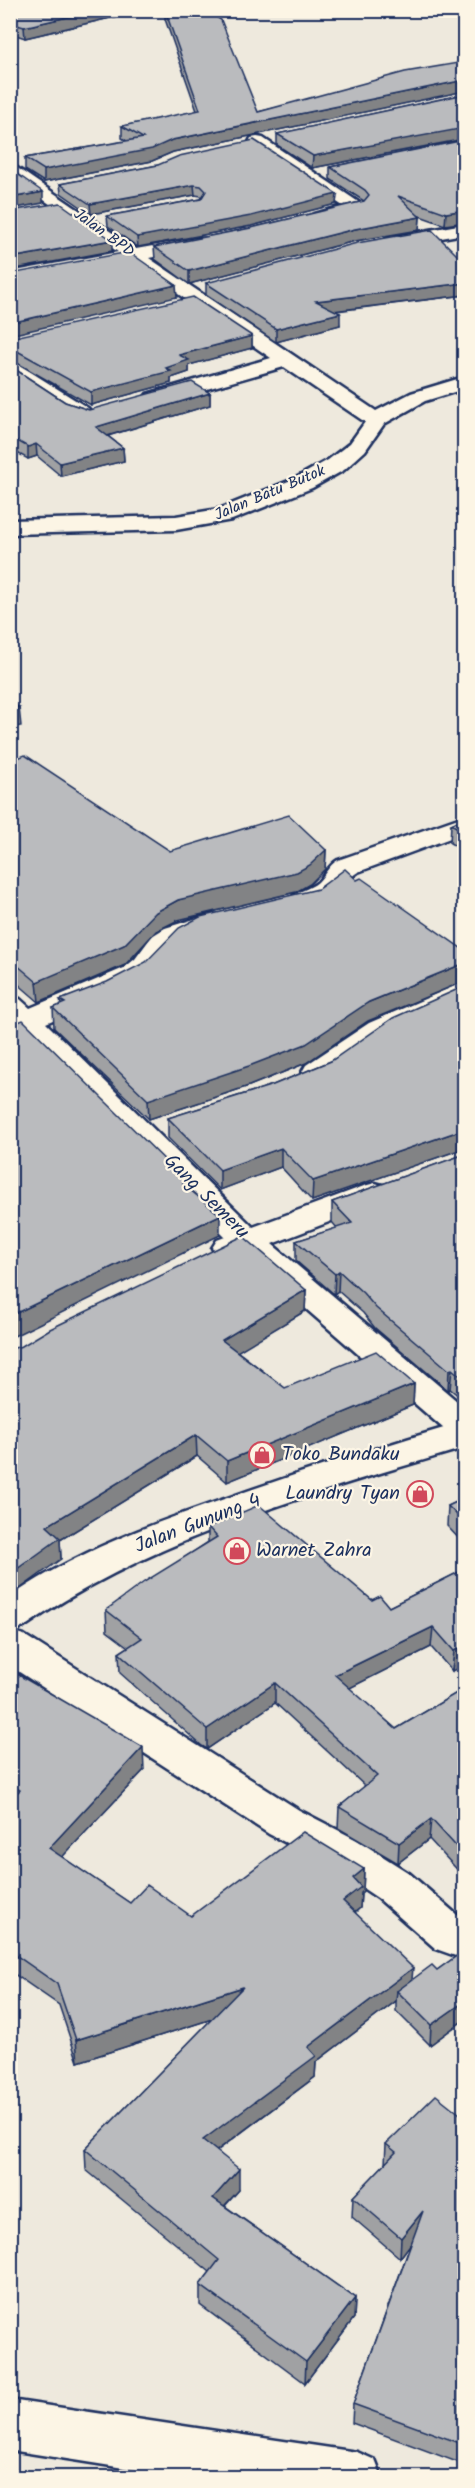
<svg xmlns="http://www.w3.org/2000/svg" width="475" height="2488" viewBox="0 0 475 2488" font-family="Kalam,sans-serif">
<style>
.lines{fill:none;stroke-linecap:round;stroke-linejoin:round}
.minor-casing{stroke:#1b2f5e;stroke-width:5}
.tertiary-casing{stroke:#1b2f5e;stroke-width:5}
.minor{fill:#fcf5e5;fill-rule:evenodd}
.tertiary{fill:#fcf5e5;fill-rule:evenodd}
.wall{fill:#a0a1a3;stroke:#1b2f5e;stroke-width:1.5}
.shaded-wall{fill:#828385;stroke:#1b2f5e;stroke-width:1.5}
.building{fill:#babbbe;stroke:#1b2f5e;stroke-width:1.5}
.labels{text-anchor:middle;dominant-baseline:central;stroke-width:4.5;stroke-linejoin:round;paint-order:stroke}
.far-street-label{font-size:16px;fill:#1b2f5e;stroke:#fcf5e5}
.street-label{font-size:20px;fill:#1b2f5e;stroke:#fcf5e5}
.poi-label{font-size:20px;fill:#1b2f5e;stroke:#fcf5e5;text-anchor:start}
</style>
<rect width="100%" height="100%" fill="#eee9dd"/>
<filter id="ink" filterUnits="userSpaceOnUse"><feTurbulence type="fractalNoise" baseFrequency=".0167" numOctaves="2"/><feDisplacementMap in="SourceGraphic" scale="12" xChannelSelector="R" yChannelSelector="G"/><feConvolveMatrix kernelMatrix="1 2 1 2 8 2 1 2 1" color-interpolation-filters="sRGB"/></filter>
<g filter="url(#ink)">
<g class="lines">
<defs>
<g id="minor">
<path d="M257 137 263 138 366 207 363 211 318 224 312 223 309 219 312 215 343 206 251 146 249 142 251 138Z"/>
<path d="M10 163 136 249 197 238 203 239 206 243 203 247 149 258 376 411 411 393 464 377V389L425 401 384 424 365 451 344 470 312 488 232 520 176 530 10 534V520L176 516 219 509 296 478 328 460 350 443 365 422 284 367 161 402H147L144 398 147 394 271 358 130 261 10 284V272L118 252 10 176Z"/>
<path d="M464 224V234L390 247 381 242 390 237Z"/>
<path d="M10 359 88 408 91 412 88 416H74L10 374Z"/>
<path d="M464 816V833L358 872C348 878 346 886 338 893 326 903 308 911 293 907L289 901C296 890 309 890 318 882 326 874 328 866 338 860Z"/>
<path d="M211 914 221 916 225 922 221 928 178 943 144 980 46 1023 253 1227 364 1186 375 1183 386 1186 391 1193 386 1200 272 1244 464 1407V1439L451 1435 244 1255 229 1259 217 1256 212 1248 217 1240 225 1237 10 1022V996L20 999 30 1008 124 968 135 959 152 936 165 928Z"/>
<path d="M464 982V1002L427 1021 391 1035 328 1079 317 1081 306 1079 302 1072 306 1065 369 1023Z"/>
<path d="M10 1631 24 1635 299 1810 357 1840 409 1873 464 1921V1959L436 1949 379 1899 327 1864 269 1834 10 1666Z"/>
<path d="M10 2400 357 2452 375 2460 382 2478H187L10 2450Z"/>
</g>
<path id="tertiary" d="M464 1422V1448C317 1492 151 1538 24 1627L10 1632V1597C77 1551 154 1523 230 1497 307 1470 385 1445 464 1422Z"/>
</defs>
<use href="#minor" class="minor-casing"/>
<use href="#tertiary" class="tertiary-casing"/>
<use href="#minor" class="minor"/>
<use href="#tertiary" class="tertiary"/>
</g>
<g class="wall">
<path d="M10 10H144L25 38 10 33Z"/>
<path d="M165 10H205L258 112 465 62V91L173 152 152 161 44 182 25 170V158L127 141 122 138V126L197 111 165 19Z"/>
<path d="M465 94V140L464 139 312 168 277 145V134Z"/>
<path d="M465 140 445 225 417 215 420 217 419 230 355 241 189 284 155 259 154 247 251 228 364 201 330 179V167Z"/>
<path d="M158 165 337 194 336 204 251 226 138 247 108 226 107 216 201 199 202 197 201 196 195 195 91 214 61 193 60 184Z"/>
<path d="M465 263V295L336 311 340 325 276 342 206 295V283Z"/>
<path d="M252 336V348L189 365V372L171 378V383L91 405 10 359V338Z"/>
<path d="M10 366 65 402 89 410 210 393V405L108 436 123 448 124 461 61 476 37 456 28 459 10 449Z"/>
<path d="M10 761 170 851 326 850 325 869 310 884 296 892 178 920 156 931 125 965 39 1002 10 977Z"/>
<path d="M465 818V851L450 843 451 824Z"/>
<path d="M465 986V1148L312 1201 281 1167 220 1190 168 1138V1118L273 1085 331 1061Z"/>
<path d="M60 1000 368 1021 306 1063 249 1086 149 1119 54 1028 53 1008 61 1005Z"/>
<path d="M465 1154V1401L450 1389 448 1390 375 1328 363 1313 338 1291 334 1294 296 1261V1241L337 1228 332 1222V1202Z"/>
<path d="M306 1290 305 1311 237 1351 285 1388 414 1384 413 1405 227 1482 197 1456 60 1540 61 1559 10 1349Z"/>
<path d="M465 1498V1545L447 1526 448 1506Z"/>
<path d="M208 1527 389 1607 465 1569 452 1671 431 1647 349 1688 396 1729 465 1688V1878L429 1839 398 1863 338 1828 339 1807 365 1786 275 1703 207 1749 202 1746 120 1673 119 1653 128 1647 107 1631 106 1610 208 1542Z"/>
<path d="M10 1670 144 1770 62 1857 130 1903 191 1916 364 1869 363 1891 361 1893 360 1908 355 1913 412 1980 437 1970 465 1950V2019L430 2045 396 2011V2001L316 2062 315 2077 217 2151 239 2190 225 2206 355 2298 354 2318 305 2383 200 2305V2285L210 2272 86 2170 85 2149 212 2019 78 2062 59 2005 10 1971Z"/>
<path d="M465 2118V2465L352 2423 353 2404 411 2243 400 2258 352 2217 353 2197 385 2164 386 2144Z"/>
</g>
<g class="shaded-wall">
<path d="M98 10H144L25 38 24 27Z"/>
<path d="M465 80V91L173 152 152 161 44 182V170L172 140Z"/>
<path d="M464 127V139L312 168 313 156Z"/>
<path d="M194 185 195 195 91 214 90 204Z"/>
<path d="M43 192V203L10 209V198Z"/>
<path d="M337 194 336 204 251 226 138 247 137 237Z"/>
<path d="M465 210V222L445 225 446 213Z"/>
<path d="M420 217 419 230 355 241 189 284V271L355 229Z"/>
<path d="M112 240V251L10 270V258Z"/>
<path d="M465 283V295L316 313V301Z"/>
<path d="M176 285 177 297 10 335V323Z"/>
<path d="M340 313V325L276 342V329Z"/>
<path d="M252 336V348L189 365V372L171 378V383L91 405V392L179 355Z"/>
<path d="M210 393V405L97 439 96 427Z"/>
<path d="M36 444 37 456 28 459V447Z"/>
<path d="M123 448 124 461 61 476 60 463Z"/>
<path d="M19 707 21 726 10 728V709Z"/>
<path d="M326 850 325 869 310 884 296 892 178 920 156 931 125 965 39 1002 37 982 156 912 178 900Z"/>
<path d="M465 963V981L368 1021 306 1063 249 1086 149 1119 148 1100 369 1002Z"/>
<path d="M465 1129V1148L312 1201 313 1181Z"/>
<path d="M281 1148V1167L220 1190V1170Z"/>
<path d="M220 1215V1235L10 1338V1316Z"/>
<path d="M339 1271 338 1291 334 1294 335 1274Z"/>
<path d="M306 1290 305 1311 222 1361V1340Z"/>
<path d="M452 1369 450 1389 448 1390 449 1370Z"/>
<path d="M414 1384 413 1405 227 1482V1461Z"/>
<path d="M196 1435 197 1456 60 1540 61 1559 10 1596V1574L47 1526Z"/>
<path d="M433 1627 431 1647 334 1696 335 1675Z"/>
<path d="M465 1645V1665L452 1671 454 1651Z"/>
<path d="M275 1683V1703L207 1749V1729Z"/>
<path d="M143 1747 144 1770 50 1870 49 1848Z"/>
<path d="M431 1819 429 1839 398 1863 399 1843Z"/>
<path d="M364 1869 363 1891 361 1893 360 1908 342 1923 343 1901 353 1878Z"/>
<path d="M413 1968 411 1990 397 1991 396 2001 316 2062 315 2077 203 2161V2140L308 2047Z"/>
<path d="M243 1987V2009L78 2062 76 2040Z"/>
<path d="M465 2001V2019L430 2045 431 2025Z"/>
<path d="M239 2169V2190L213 2218V2198Z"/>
<path d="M423 2211 421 2230 400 2258 401 2238Z"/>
<path d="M355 2298 354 2318 305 2383 306 2362Z"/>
</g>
<g class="building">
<path d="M10 10H98L24 27 10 23Z"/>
<path d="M165 10H205L221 20 258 112 405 72 465 62V80L172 140 152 149 44 170 25 158 143 138 122 126 200 110Z"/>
<path d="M465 94V128L313 156 277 134Z"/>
<path d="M254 140 337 194 251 216 137 237 107 216 201 199 206 191 201 186 194 185 90 204 60 184 158 165 179 156Z"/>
<path d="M465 140V210L446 213 398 196 420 217 355 229 189 271 154 247 251 228 364 201 369 195 365 190 330 167Z"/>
<path d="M10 169 43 192 10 198Z"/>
<path d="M60 203 112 240 10 258V211Z"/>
<path d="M432 230 465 263V283L316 301 340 313 276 329 206 283 357 243Z"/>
<path d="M129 252 176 285 10 323V274Z"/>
<path d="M193 297 252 336 179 355 189 360 166 368 171 371 91 392 10 347V338Z"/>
<path d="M10 366 65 402 89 410 192 382 210 393 96 427 123 448 60 463 36 444 28 447 10 437Z"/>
<path d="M10 703 19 707 10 709Z"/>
<path d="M25 755 170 851 289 815 326 850 310 865 297 872 178 900 156 912 124 945 37 982 10 959V761Z"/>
<path d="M465 818V832L451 824Z"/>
<path d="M345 869 357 880 361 878 465 951V963L369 1002 306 1044 249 1066 148 1100 53 1008 65 1003 60 1000 107 982 146 962 179 928 200 917 318 889Z"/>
<path d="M465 986V1129L313 1181 281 1148 220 1170 168 1118 273 1085 331 1061 393 1018Z"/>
<path d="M23 1020 187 1182 183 1184 220 1215 10 1316V1025Z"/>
<path d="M465 1154V1380L452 1369 449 1370 376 1308 363 1293 339 1271 335 1274 296 1241 352 1223 332 1202Z"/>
<path d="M243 1236 306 1290 222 1340 285 1388 376 1351 414 1384 227 1461 196 1435 47 1526 60 1538 10 1574V1349L22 1346 50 1329Z"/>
<path d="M465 1498V1523L448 1506Z"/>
<path d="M259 1505 372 1600 380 1596 389 1607 465 1569V1645L454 1651 433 1627 335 1675 396 1729 465 1688V1856L431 1819 399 1843 339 1807 377 1776 275 1683 207 1729 202 1725 119 1653 142 1638 106 1610 144 1582 217 1537 208 1527Z"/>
<path d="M10 1670 143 1747 49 1848 130 1903 147 1885 191 1916 303 1832 364 1869 353 1878 361 1887 343 1901 413 1968 308 2047 316 2056 203 2140 239 2169 213 2198 355 2298 306 2362 200 2285 219 2260 85 2149 243 1987 76 2040 57 1984 10 1951V1799L20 1790 10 1784Z"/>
<path d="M465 1950V2001L431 2025 397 1991 432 1965 437 1970Z"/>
<path d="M436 2095 465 2118V2362L463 2367 465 2368V2445L353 2404 423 2211 401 2238 353 2197 396 2152 386 2144Z"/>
</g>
</g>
<defs>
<symbol id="shop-ring" viewBox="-11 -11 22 22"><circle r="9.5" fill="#fcf5e5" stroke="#d1495b" stroke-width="1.5"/><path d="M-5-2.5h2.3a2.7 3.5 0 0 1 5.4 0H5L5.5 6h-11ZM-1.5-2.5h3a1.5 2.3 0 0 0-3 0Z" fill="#d1495b"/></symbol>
</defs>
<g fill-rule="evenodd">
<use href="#shop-ring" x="247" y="1440" width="30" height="30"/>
<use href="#shop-ring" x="405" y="1479" width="30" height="30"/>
<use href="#shop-ring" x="222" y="1536" width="30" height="30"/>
</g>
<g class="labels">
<g class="far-street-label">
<text transform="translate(104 233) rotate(36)">Jalan BPD</text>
<text transform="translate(270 493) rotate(-23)">Jalan Batu Butok</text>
</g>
<g class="street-label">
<text transform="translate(206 1197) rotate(45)">Gang Semeru</text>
<text transform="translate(198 1524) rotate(-21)">Jalan Gunung 4</text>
</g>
<g class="poi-label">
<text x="282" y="1455">Toko Bundaku</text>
<text x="400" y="1494" text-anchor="end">Laundry Tyan</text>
<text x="256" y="1551">Warnet Zahra</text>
</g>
</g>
<rect width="475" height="2488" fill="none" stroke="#fcf5e5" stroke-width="36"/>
<rect x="18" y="18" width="439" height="2452" fill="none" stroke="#1b2f5e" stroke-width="2" filter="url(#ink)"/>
</svg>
